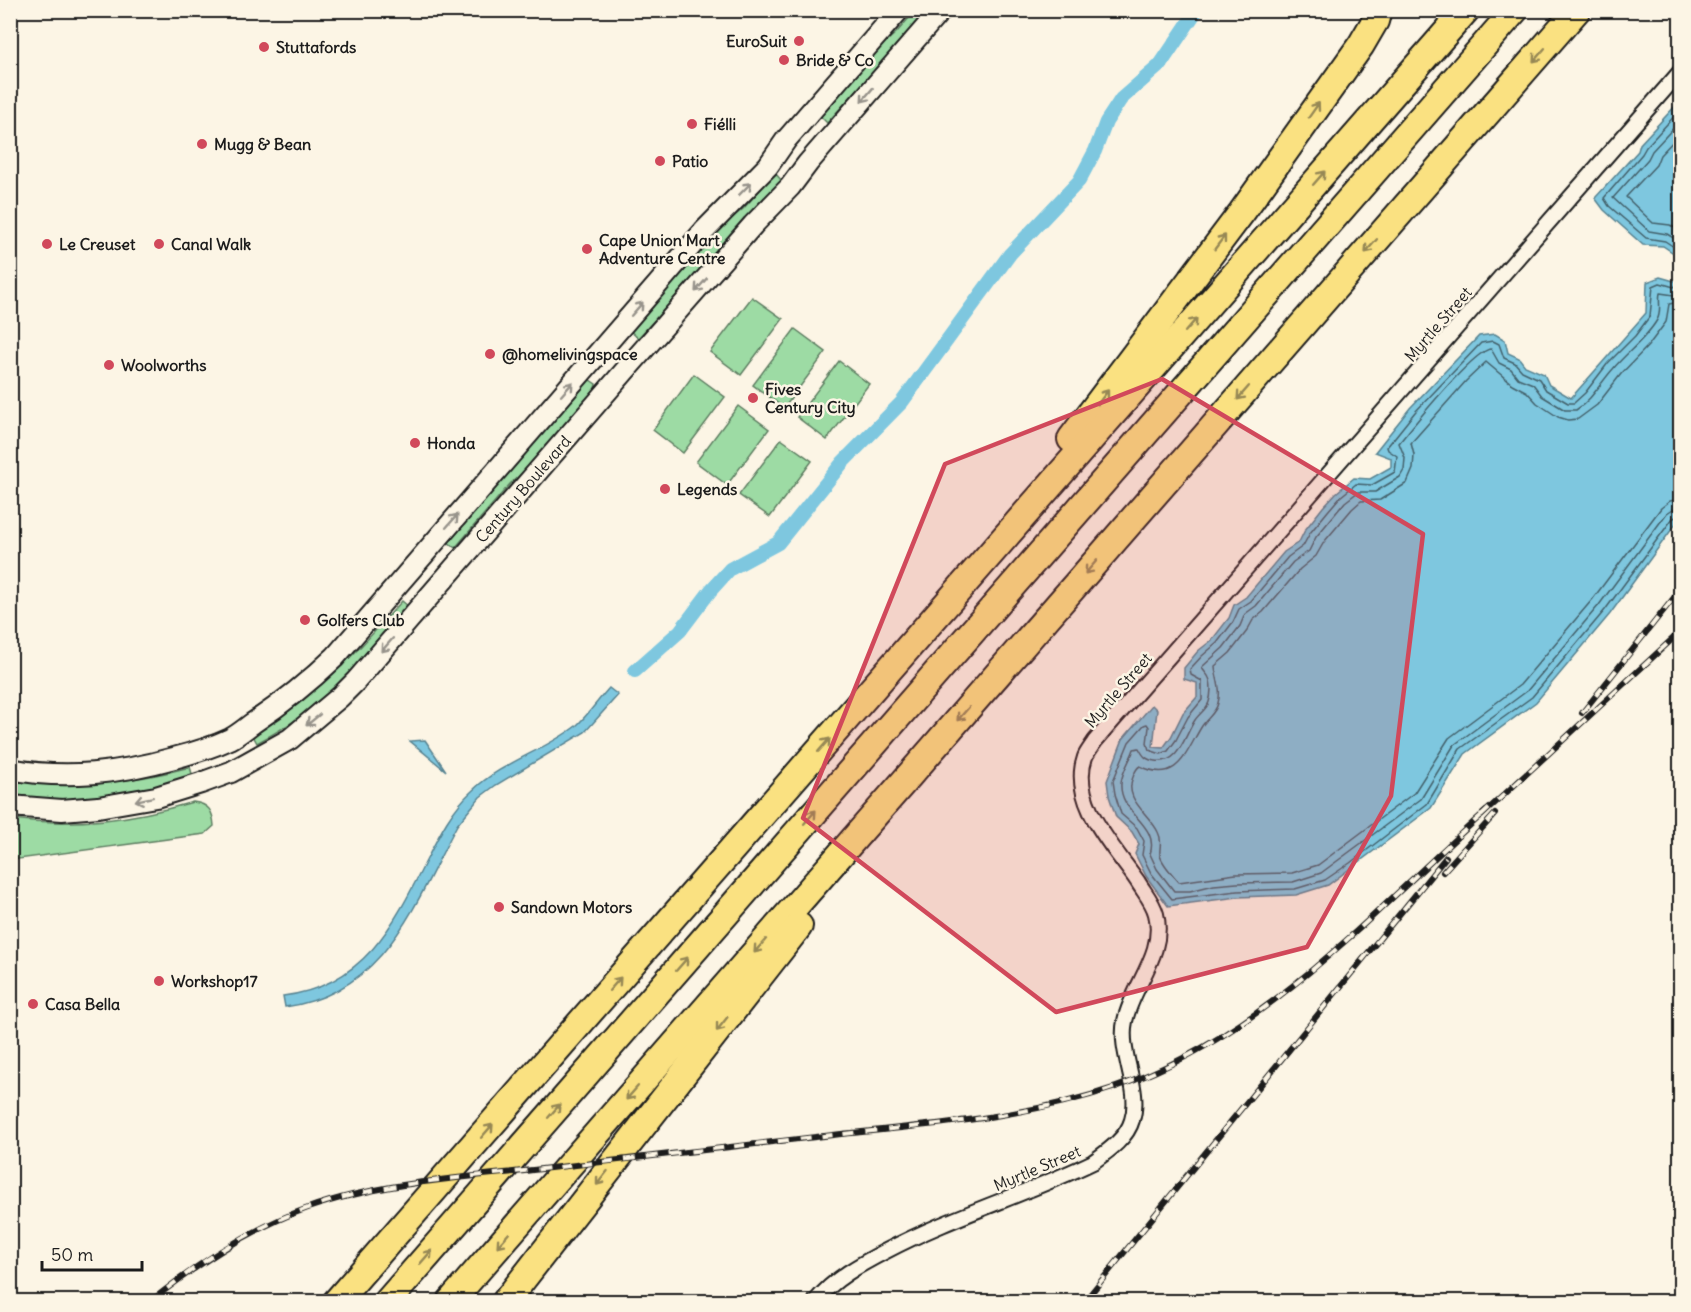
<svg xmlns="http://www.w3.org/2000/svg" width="1691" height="1312" viewBox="0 0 1691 1312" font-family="Delius,sans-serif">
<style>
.green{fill:#9ddba4;stroke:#5c7c60;stroke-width:1.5}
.water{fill:#7ec7df;stroke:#578391;stroke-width:1.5}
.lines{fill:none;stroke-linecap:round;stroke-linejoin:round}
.shore{stroke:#43606a;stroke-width:1.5}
.canal{stroke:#7ec7df;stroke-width:14}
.street-casing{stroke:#1c1c1c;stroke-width:18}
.secondary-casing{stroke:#1c1c1c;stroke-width:24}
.highway-casing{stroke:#1c1c1c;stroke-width:30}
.street{stroke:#fcf5e5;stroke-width:14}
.secondary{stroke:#fcf5e5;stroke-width:20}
.highway{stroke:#fae181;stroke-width:26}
.rail-casing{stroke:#1c1c1c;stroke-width:6}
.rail{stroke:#fcf5e5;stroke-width:4;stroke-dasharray:11;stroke-linecap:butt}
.oneway{stroke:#968854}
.oneway2{stroke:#97938b}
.marked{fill:#d1495b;fill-opacity:0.2;stroke:#d1495b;stroke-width:4.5;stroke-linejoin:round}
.poi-dot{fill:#d1495b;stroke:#fcf5e5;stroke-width:2}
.labels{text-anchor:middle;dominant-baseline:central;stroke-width:5;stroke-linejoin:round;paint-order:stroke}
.poi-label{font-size:16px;font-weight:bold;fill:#1c1c1c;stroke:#fcf5e5;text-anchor:start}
.street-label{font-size:16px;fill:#1c1c1c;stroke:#fcf5e5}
</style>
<rect width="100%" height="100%" fill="#fcf5e5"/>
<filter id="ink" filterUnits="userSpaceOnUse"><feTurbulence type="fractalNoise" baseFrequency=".0167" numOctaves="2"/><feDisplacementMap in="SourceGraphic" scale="12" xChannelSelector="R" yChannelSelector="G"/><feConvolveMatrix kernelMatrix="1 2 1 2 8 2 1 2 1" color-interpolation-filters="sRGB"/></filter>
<g filter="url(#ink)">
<g class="green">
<path d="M915 11H928L827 123 819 115 862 63 897 32Z"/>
<path d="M775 173 782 181 638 338 629 330 711 235 743 209Z"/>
<path d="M752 297 783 319 741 375 710 352Z"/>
<path d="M795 329 826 352 784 408 753 385Z"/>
<path d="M839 361 869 384 827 440 797 417Z"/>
<path d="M694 374 725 397 683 453 653 430Z"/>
<path d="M587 378 596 384 594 393 557 442 510 484 455 548 447 541Z"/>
<path d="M738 406 769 429 727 485 696 462Z"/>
<path d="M781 439 812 461 770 517 739 495Z"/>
<path d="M402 601 409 607C390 630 372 653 351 675 325 703 290 725 257 743L252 734C282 712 313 691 341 666 363 646 382 623 402 601Z"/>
<path d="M190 767 193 777C180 782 167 788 153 791 107 800 58 802 11 796L10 777C76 788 126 784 190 767Z"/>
<path d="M193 802C209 804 213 811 214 826L205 834 11 860V819C75 827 131 820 193 802Z"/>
</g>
<g class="water">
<path d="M1680 101V263L1675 254 1663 246 1643 245 1604 210 1595 198 1638 151 1640 144Z"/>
<path d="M1680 271V518L1610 614 1536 702 1465 754 1431 808 1328 885 1296 895 1238 897 1168 906 1146 876 1135 854 1139 844 1132 832 1116 817 1109 796 1107 781 1123 739 1152 705 1157 710 1153 747 1163 748 1171 737 1183 713 1197 697V683L1184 679V668L1198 651 1212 640 1229 618 1234 605 1246 597 1284 552 1299 542 1305 530 1323 507 1336 493 1354 478 1370 479 1391 467V458L1375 452 1410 408 1479 336 1495 334 1505 340 1508 353 1519 358 1525 366 1544 374 1549 385 1571 398 1646 313 1647 282 1660 277 1674 281Z"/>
<path d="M609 688 618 695 585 732 496 785 480 797 457 825C415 903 386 993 285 1007L283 996C364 986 394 925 427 859 439 835 451 810 472 791 502 762 544 751 576 726 588 715 598 700 609 688Z"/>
<path d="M425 740 446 771 410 741Z"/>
</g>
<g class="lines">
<g class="shore">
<path d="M1680 110 1646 147 1642 154 1604 198 1609 206 1646 238 1665 241 1680 251"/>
<path d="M1680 121 1652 151 1648 159 1613 198 1649 231 1667 234 1680 242"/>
<path d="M1680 134 1660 155 1656 165 1626 197 1653 223 1670 225 1680 231"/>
<path d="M1680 282 1674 287 1660 283 1653 286 1650 316 1635 336 1608 363 1585 393 1574 403H1568L1546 390 1539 379 1522 371 1515 363 1504 358 1499 344 1493 341 1481 343 1415 412 1387 447 1388 450 1397 456 1395 472 1372 485 1356 484 1340 497 1328 511 1310 533 1303 546 1288 557 1251 601 1239 609 1233 622 1217 643 1202 656 1190 669 1191 675 1202 681V700L1188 717 1176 740 1168 751 1161 754 1149 750 1147 743 1149 727 1147 724 1144 725 1129 742 1113 781 1115 794 1121 814 1137 828 1144 841 1142 855 1151 873 1172 899 1237 891 1295 889 1325 880 1350 863 1427 804 1460 749 1532 697 1605 610 1673 518 1680 516"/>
<path d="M1680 293 1674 295 1660 293C1658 302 1662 312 1657 320 1646 339 1627 352 1613 369 1601 382 1592 400 1576 410H1565L1542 396 1533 384 1518 378 1511 369 1499 363 1491 349C1475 349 1412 427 1399 443L1405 458 1404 470 1400 477 1375 492H1358L1345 502 1316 537 1309 551 1293 562 1256 606 1245 614 1240 626 1223 648 1202 667C1203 672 1207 673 1209 678 1212 684 1211 696 1209 702 1207 709 1199 714 1195 720 1184 736 1180 764 1156 761 1146 760 1143 756 1139 748L1134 749C1131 759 1121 773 1121 784 1119 814 1160 824 1150 854L1157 869 1174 891H1190L1214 885 1237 883 1293 882 1321 873 1421 799 1454 745 1527 691 1599 605 1667 513 1673 509 1680 508"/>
<path d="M1680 302 1669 304 1666 322 1648 346 1621 374 1597 405 1578 419 1568 420 1558 417 1537 403 1527 392 1512 384 1486 362 1466 381 1411 443 1414 455 1413 469 1407 483 1380 500 1361 501 1352 509 1324 542 1316 556 1300 569 1263 612 1253 620 1247 631 1230 653 1215 666C1216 679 1222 689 1218 703 1216 713 1207 718 1202 726 1186 751 1179 785 1140 766 1136 768 1135 772 1133 777 1123 800 1149 813 1158 832 1163 841 1159 847 1160 855 1162 864 1173 875 1179 882L1236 874 1292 873 1318 865 1414 793 1449 738 1520 685 1592 600 1661 508 1670 501 1680 499"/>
</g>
<path class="canal" d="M635 671 680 631 711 590 730 569 778 543 843 462 902 402 1010 254 1079 181 1095 151 1106 122 1121 99 1160 65 1197 10"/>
<defs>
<path id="street" d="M815 1302C833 1279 861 1264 886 1251 952 1216 1025 1195 1093 1162 1108 1151 1127 1138 1132 1120 1142 1089 1118 1053 1125 1021 1133 984 1166 953 1156 914 1153 902 1144 892 1138 882 1115 848 1069 802 1085 757 1087 752 1092 746 1095 741L1680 72"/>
<g id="secondary">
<path d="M10 769C66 780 120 773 174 758 193 753 213 747 230 739 238 735 246 728 253 723 283 703 309 682 335 657L704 231 768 166 786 140 899 10"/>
<path d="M10 806 62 810 98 807 156 797 201 783 231 772 290 739 340 697 356 681 623 373 753 225 790 187 808 163 941 10"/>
</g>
<g id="highway">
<path d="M1071 439 1242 212 1361 45 1375 21 1378 10"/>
<path d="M336 1302 1466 10"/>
<path d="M387 1302 1515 10"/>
<path d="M450 1302 1577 10"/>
<path d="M505 1302 799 926"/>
</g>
</defs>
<use href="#street" class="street-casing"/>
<use href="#secondary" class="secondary-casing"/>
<use href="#highway" class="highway-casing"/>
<use href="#street" class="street"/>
<use href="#secondary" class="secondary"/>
<use href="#highway" class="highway"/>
<defs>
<g id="rail">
<path d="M1582 713 1680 590"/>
<path d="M1481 816 1680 632"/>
<path d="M1443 872 1495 814"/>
<path d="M150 1302C198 1263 249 1229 308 1208 379 1183 458 1178 533 1170 633 1159 733 1146 833 1135 929 1125 1025 1118 1116 1087 1266 1036 1371 913 1486 811"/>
<path d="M1084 1302 1446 857"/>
</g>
</defs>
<use href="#rail" class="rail-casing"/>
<use href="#rail" class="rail"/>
</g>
<defs><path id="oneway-shaft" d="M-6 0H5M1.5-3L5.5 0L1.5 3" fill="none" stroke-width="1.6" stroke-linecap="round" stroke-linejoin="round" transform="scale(1.5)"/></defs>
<g class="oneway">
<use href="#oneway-shaft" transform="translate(1539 55) rotate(131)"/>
<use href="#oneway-shaft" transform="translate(1314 110) rotate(-55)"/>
<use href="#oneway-shaft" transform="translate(1319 178) rotate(-49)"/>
<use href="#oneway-shaft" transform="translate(1220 242) rotate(-53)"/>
<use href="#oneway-shaft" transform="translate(1371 246) rotate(131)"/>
<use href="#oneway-shaft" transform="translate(1191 325) rotate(-49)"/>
<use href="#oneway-shaft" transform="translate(1243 393) rotate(131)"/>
<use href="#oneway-shaft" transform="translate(1103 397) rotate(-53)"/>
<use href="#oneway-shaft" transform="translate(1091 567) rotate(131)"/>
<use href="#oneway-shaft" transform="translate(963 714) rotate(131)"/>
<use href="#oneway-shaft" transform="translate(824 745) rotate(-49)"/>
<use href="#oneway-shaft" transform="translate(810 817) rotate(-49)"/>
<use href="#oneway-shaft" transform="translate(760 946) rotate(131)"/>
<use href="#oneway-shaft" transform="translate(682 964) rotate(-49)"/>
<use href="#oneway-shaft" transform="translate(615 984) rotate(-49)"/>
<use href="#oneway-shaft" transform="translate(722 1024) rotate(128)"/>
<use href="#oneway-shaft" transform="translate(632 1093) rotate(131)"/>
<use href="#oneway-shaft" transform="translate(554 1111) rotate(-49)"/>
<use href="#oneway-shaft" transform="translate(487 1131) rotate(-49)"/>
<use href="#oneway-shaft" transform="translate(602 1178) rotate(128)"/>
<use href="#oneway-shaft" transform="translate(503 1240) rotate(131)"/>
<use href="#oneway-shaft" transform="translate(426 1257) rotate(-49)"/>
</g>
<g class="oneway2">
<use href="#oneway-shaft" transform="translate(867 95) rotate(130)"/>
<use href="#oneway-shaft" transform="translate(745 189) rotate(-45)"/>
<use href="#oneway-shaft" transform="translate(701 285) rotate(131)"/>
<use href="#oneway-shaft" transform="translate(637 309) rotate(-49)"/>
<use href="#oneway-shaft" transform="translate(567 389) rotate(-49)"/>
<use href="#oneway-shaft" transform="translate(452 521) rotate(-49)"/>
<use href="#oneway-shaft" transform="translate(387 645) rotate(131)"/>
<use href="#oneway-shaft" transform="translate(313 720) rotate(141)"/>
<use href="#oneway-shaft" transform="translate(144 799) rotate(168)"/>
</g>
</g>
<path class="marked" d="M1162 379 1423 534 1391 796 1307 947 1056 1012 803 818 945 464Z"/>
<g class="poi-dot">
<circle cx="799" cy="41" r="6"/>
<circle cx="264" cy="47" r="6"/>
<circle cx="784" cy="60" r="6"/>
<circle cx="692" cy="124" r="6"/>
<circle cx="202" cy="144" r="6"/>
<circle cx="660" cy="161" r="6"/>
<circle cx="47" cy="244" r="6"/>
<circle cx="159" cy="244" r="6"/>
<circle cx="587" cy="249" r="6"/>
<circle cx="490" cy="354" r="6"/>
<circle cx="109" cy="365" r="6"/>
<circle cx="753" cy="398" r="6"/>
<circle cx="415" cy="443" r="6"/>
<circle cx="665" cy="489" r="6"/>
<circle cx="305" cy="620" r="6"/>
<circle cx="499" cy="907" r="6"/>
<circle cx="159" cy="981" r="6"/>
<circle cx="33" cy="1004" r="6"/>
</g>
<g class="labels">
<g class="poi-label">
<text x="787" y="41" text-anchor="end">EuroSuit</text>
<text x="276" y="47">Stuttafords</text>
<text x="796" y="60">Bride &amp; Co</text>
<text x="704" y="124">Fiélli</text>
<text x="214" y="144">Mugg &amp; Bean</text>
<text x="672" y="161">Patio</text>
<text x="599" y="240">Cape Union Mart<tspan x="599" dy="18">Adventure Centre</tspan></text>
<text x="59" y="244">Le Creuset</text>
<text x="171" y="244">Canal Walk</text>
<text x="502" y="354">@homelivingspace</text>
<text x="121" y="365">Woolworths</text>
<text x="765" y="389">Fives<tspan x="765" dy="18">Century City</tspan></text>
<text x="427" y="443">Honda</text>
<text x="677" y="489">Legends</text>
<text x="317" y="620">Golfers Club</text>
<text x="511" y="907">Sandown Motors</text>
<text x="171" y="981">Workshop17</text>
<text x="45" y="1004">Casa Bella</text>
</g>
<g class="street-label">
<text transform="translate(1438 324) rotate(-49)">Myrtle Street</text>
<text transform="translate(523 489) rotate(-49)">Century Boulevard</text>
<text transform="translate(1118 690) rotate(-49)">Myrtle Street</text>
<text transform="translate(1037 1168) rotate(-23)">Myrtle Street</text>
</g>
</g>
<rect width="1691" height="1312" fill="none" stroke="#fcf5e5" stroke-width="36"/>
<rect x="18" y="18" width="1655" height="1276" fill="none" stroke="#1c1c1c" stroke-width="2" filter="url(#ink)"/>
<path d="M42 1261v9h100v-9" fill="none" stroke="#1c1c1c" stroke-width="3"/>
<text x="51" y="1261" font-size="18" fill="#1c1c1c" stroke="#fcf5e5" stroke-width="4.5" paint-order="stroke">50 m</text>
</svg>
